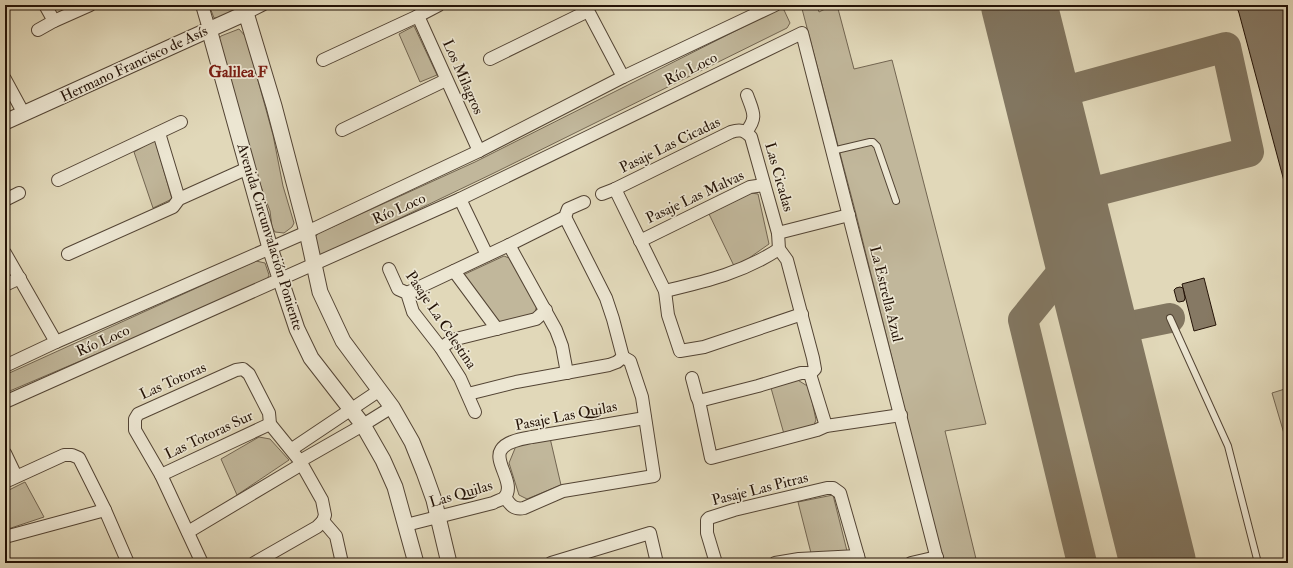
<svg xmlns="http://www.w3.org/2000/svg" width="1293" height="568" viewBox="0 0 1293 568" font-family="'IM FELL Double Pica',serif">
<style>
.green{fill:#c1b79b;stroke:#726551}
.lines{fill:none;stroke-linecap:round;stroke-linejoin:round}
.taxiway{stroke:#827660;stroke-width:30}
.runway{stroke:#827660;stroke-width:76}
.building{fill:#867964;stroke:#241307}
.service-casing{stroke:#534434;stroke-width:8}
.minor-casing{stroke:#534434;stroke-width:14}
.tertiary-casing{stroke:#534434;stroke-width:17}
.service{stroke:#ece6d2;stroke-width:6}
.minor{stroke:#ece6d2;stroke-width:12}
.tertiary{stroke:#ece6d2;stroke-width:15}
.labels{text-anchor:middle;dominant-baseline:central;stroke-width:3.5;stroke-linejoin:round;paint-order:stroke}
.street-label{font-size:15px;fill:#241307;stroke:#ece6d2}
.neighbourhood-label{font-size:16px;font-weight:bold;fill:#7a1f14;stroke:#ece6d2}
</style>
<rect width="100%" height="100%" fill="#e1d8b9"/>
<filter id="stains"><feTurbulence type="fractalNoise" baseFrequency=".005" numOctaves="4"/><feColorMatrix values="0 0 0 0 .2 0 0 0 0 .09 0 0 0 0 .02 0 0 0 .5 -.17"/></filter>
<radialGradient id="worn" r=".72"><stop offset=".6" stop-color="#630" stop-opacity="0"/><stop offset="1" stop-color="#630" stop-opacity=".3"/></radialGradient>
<g class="green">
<path d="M209 5H237L238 9 221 18H214Z"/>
<path d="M801 5H817L819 12 833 5H837L854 69 892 60 986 424 945 431 977 563H943L856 214Z"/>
<path d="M781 8 784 10 790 23 787 28 494 173 321 256 318 255 314 238 319 233 475 162Z"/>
<path d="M414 26 437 75 420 82 399 34Z"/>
<path d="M239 29 246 37 273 135 283 186 294 223 292 227 284 233 275 232 272 227 270 211 246 146 218 40 221 36Z"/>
<path d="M155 140 172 199 153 208 134 152Z"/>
<path d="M751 193 758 194 769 244 735 268 709 214Z"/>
<path d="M504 256 514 260 537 305 534 316 500 325 463 275Z"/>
<path d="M256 261 265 263 269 275 266 282 5 393V375Z"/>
<path d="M796 379 809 387 816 420 813 427 784 434 771 388Z"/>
<path d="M1288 388V447L1272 393Z"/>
<path d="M259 437 270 439 289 460 237 495 221 459Z"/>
<path d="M550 438 561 485 527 499 519 495 509 463 516 446Z"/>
<path d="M25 482 44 517 5 530V492Z"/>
<path d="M833 495 847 551 811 553 798 502Z"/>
</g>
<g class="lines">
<g class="taxiway">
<path d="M1038 78 1056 89 1065 91"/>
<path d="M1047 114 1054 101 1065 91 1226 47 1249 152 1093 192C1084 198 1080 207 1072 215"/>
<path d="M1063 181 1083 191 1093 192"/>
<path d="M1080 250 1023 320 1082 563"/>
<path d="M1101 332 1170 318"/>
</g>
<path class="runway" d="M1019 5 1158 563"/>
</g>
<g class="building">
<path d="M1236 5H1288V196L1239 13Z"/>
<path d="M1204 278 1216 325 1194 331 1182 284Z"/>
<path d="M1180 287 1183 288 1185 298 1184 301 1179 302 1177 301 1174 290 1176 288Z"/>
</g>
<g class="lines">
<defs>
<g id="service">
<path d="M832 151 870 142H873L877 146 896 201"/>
<path d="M1170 318 1228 446 1258 563"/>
</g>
<g id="minor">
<path d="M45 5 54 21"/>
<path d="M202 5 209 29"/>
<path d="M244 5 246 13 262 5"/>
<path d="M585 5 623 77"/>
<path d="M418 16 479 151"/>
<path d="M38 30 54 21 90 5"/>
<path d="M490 59 588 11"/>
<path d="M323 60 418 16 439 5"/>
<path d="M5 79 24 114"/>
<path d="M342 130 446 80"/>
<path d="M746 132C758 117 753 112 747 95"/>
<path d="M159 133 179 199"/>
<path d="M58 180 181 122"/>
<path d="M615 189 665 291 668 315 680 351 704 347 802 314"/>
<path d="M602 194 615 189 731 132C740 129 744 130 751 137L778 233 779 249 787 260 813 358 815 369 810 374"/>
<path d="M460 199 487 255"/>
<path d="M5 200 19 193"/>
<path d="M565 217 606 298 613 319 623 357"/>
<path d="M778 233 849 215"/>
<path d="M640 241 750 187 764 185"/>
<path d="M509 245 556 330 562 346 567 373"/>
<path d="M5 253 56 342"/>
<path d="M68 254 173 207 179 199 248 168"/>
<path d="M389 269 398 289 407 293 413 312 441 348 460 378 475 412"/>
<path d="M454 271 497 329"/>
<path d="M5 285 20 278"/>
<path d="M665 291C707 281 742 273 779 249"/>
<path d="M407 293 509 245 565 217 568 209 584 202"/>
<path d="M441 348 452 340 536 319 546 310"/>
<path d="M5 366 56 342 307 232 479 151 623 77 775 5"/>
<path d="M810 374 826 426"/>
<path d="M692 378 697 397 699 401 711 458 817 430 826 426 901 415"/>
<path d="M468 394 516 382 609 365 617 362 623 357"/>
<path d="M699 401 758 386 801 373H807L810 374"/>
<path d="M5 402 460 199 802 33 938 563"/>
<path d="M292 449 380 390"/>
<path d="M5 453 16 476"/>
<path d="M300 461 363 425 392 407"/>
<path d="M161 475 270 424"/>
<path d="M5 482 64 455H72L79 458 105 510 128 563"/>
<path d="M505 497C510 505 514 510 524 508L563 491 654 476 642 397 630 361 623 357"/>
<path d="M323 521 336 536 342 563"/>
<path d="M406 525 493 503C496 501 501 500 504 498 517 485 493 462 501 450 506 441 522 439 532 437L645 418"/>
<path d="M188 532 302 464"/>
<path d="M5 537 105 510"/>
<path d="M202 563 161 475 135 430V419L138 414 236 370 243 369 249 374 269 413 270 424 300 461 322 500 325 515 323 521"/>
<path d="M254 563 317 527 323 521"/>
<path d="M551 563 650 533 657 563"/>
<path d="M716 563 707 533V520L709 518 734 510 827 488H833L840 493 860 563"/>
<path d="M775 563 799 559 858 556"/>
<path d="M911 563 937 557"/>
</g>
<g id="tertiary">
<path d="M209 29 270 248 297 329 311 358 363 425 383 460 395 487 416 563"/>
<path d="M5 122 246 13 274 106 307 232 320 292 343 341 392 407 412 442 424 472 434 500 449 563"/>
</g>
</defs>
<use href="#service" class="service-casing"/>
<use href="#minor" class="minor-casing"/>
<use href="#tertiary" class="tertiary-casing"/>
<use href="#service" class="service"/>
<use href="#minor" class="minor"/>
<use href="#tertiary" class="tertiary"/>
</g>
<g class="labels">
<g class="street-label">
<text transform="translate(134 64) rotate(-25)">Hermano Francisco de Asís</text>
<text transform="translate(691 69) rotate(-26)">Río Loco</text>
<text transform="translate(463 77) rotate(66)">Los Milagros</text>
<text transform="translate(670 145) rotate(-26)">Pasaje Las Cicadas</text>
<text transform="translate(779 177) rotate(74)">Las Cicadas</text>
<text transform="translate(695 197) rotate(-25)">Pasaje Las Malvas</text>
<text transform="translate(399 209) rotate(-24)">Río Loco</text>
<text transform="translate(270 237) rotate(73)">Avenida Circunvalación Poniente</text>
<text transform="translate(886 294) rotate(76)">La Estrella Azul</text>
<text transform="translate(441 320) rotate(56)">Pasaje La Celestina</text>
<text transform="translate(103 341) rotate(-24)">Río Loco</text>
<text transform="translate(173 381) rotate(-24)">Las Totoras</text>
<text transform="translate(566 416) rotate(-11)">Pasaje Las Quilas</text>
<text transform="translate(209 435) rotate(-25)">Las Totoras Sur</text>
<text transform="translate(760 489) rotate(-14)">Pasaje Las Pitras</text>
<text transform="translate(461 494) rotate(-16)">Las Quilas</text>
</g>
<g class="neighbourhood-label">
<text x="238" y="72">Galilea F</text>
</g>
</g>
<rect width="1293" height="568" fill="none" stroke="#e1d8b9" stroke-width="20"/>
<rect x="6" y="6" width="1281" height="556" fill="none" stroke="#241307" stroke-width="2"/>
<rect x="10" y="10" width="1273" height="548" fill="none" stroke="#241307"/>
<rect width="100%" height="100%" filter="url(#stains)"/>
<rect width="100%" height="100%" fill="url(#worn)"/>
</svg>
